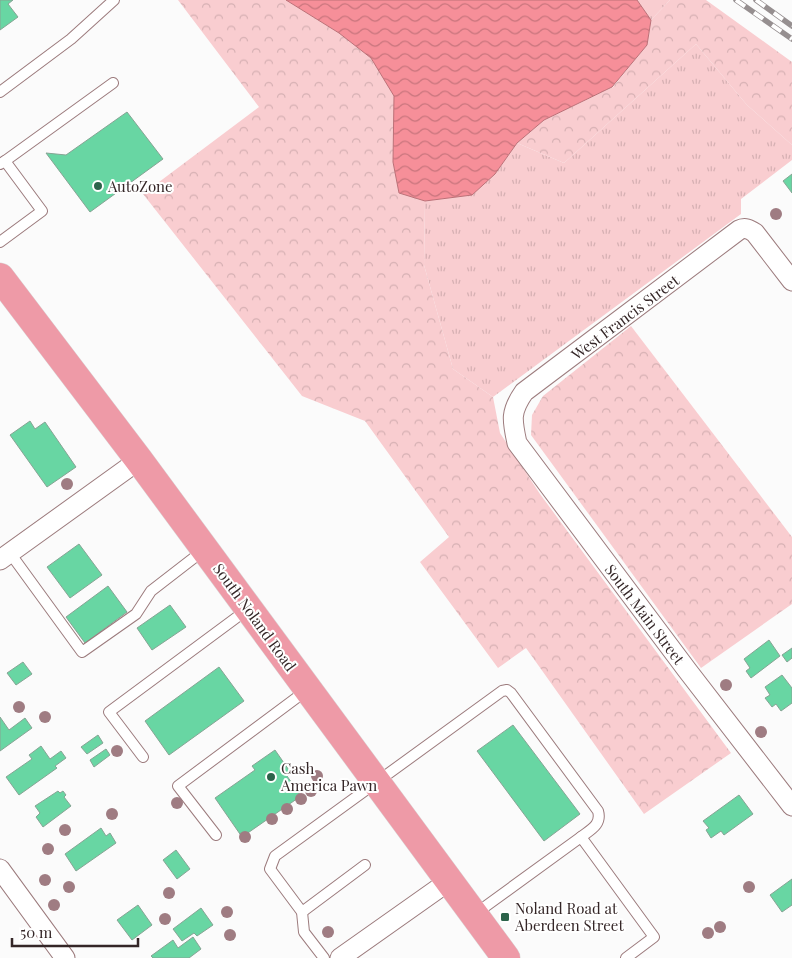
<svg xmlns="http://www.w3.org/2000/svg" width="792" height="958" viewBox="0 0 792 958" font-family="'Playfair Display',serif">
<style>
.grass{fill:url(#grass-tufts)}
.forest{fill:url(#forest-crowns)}
.water{fill:url(#water-waves);stroke:#bc7077}
.building{fill:#68d6a3;stroke:#86a494}
.lines{fill:none;stroke-linecap:round;stroke-linejoin:round}
.service-casing{stroke:#9c7b7d;stroke-width:12}
.minor-casing{stroke:#9c7b7d;stroke-width:21}
.primary-casing{stroke:#dad8d8;stroke-width:29}
.service{stroke:#fff;stroke-width:10}
.minor{stroke:#fff;stroke-width:19}
.primary{stroke:#ee9aa7;stroke-width:28}
.rail-casing{stroke:#968f90;stroke-width:5.5}
.rail{stroke:#fff;stroke-width:4;stroke-dasharray:11;stroke-linecap:butt}
.tree{fill:#9f7c82}
.poi-dot{fill:#2c634a;stroke:#fff;stroke-width:2}
.labels{text-anchor:middle;dominant-baseline:central;stroke-width:4;stroke-linejoin:round;paint-order:stroke}
.poi-label{font-size:15px;fill:#342627;stroke:#fff;text-anchor:start}
.street-label{font-size:15px;fill:#342627;stroke:#fff}
</style>
<defs>
<pattern id="grass-tufts" width="24" height="20" patternUnits="userSpaceOnUse" patternTransform="scale(1.25)"><rect width="24" height="20" fill="#f9cdd0"/><path d="M3 7l-1-3M5 7V3M7 7l1-3M15 17l-1-3M17 17v-4M19 17l1-3" fill="none" stroke="#d6b0b3"/></pattern>
<pattern id="forest-crowns" width="20" height="18" patternUnits="userSpaceOnUse" patternTransform="scale(1.25)"><rect width="20" height="18" fill="#f9cdd0"/><path d="M2 6a3 3 0 1 1 6 0M12 15a3 3 0 1 1 6 0" fill="none" stroke="#d6b0b3"/></pattern>
<pattern id="water-waves" width="16" height="10" patternUnits="userSpaceOnUse" patternTransform="scale(1.25)"><rect width="16" height="10" fill="#f68f99"/><path d="M0 5q4-4 8 0t8 0" fill="none" stroke="#c8757d"/></pattern>
</defs>
<rect width="100%" height="100%" fill="#fbfbfb"/>
<g class="grass">
<path d="M637 0H670L651 20Z"/>
<path d="M696 44 747 105 792 145V160L741 199V214L493 397 453 369 424 265 425 201 472 195 495 174 517 143 564 163Z"/>
</g>
<g class="forest">
<path d="M178 0H286L339 33 371 58 395 96 393 162 399 193 425 201 424 265 453 369 493 397 500 433 540 494 731 753 644 814 526 648 498 668 420 562 449 537 365 421 302 396 143 194 259 107Z"/>
<path d="M670 0H706L792 62V145L747 105 696 44 564 163 517 143 544 120 613 87 647 45 651 20Z"/>
<path d="M631 326 792 537V604L701 668 531 435 532 415 543 396Z"/>
</g>
<path class="water" d="M286 0H637L651 20 647 45 612 87 544 120 517 143 495 174 472 195 425 201 399 193 393 162 394 96 371 58 339 33Z"/>
<g class="building">
<path d="M0 0H13L8 4 18 17 0 30Z"/>
<path d="M127 112 163 159 90 212 46 153 66 155Z"/>
<path d="M792 174V193L783 181Z"/>
<path d="M30 421 35 429 45 422 76 467 47 487 10 435Z"/>
<path d="M79 544 102 575 70 598 47 567Z"/>
<path d="M108 586 127 612 85 643 66 617Z"/>
<path d="M170 605 186 627 152 650 137 628Z"/>
<path d="M769 640 780 656 751 678 746 671 750 668 744 659Z"/>
<path d="M792 648V658L787 662 782 655Z"/>
<path d="M23 662 32 674 16 685 7 673Z"/>
<path d="M219 667 244 701 169 755 145 721Z"/>
<path d="M782 675 792 688V703L781 711 776 704 772 707 765 698 770 695 765 687Z"/>
<path d="M0 717 9 730 25 718 32 728 0 751Z"/>
<path d="M513 725 580 814 544 841 477 751Z"/>
<path d="M98 735 103 743 87 754 81 747Z"/>
<path d="M41 746 50 759 61 751 66 758 55 766 57 768 19 795 6 777 32 759 29 755Z"/>
<path d="M106 749 110 755 94 767 90 760Z"/>
<path d="M275 750 291 773 287 776 301 796 242 837 215 798 255 770 252 766Z"/>
<path d="M58 791 60 793 63 791 66 795 64 797 71 806 43 827 36 817 40 813 35 806Z"/>
<path d="M739 795 753 814 724 835 721 831 711 838 706 830 709 828 703 821Z"/>
<path d="M101 828 106 836 110 833 116 843 76 871 65 854Z"/>
<path d="M176 850 190 869 177 879 163 860Z"/>
<path d="M792 879V905L782 912 770 895Z"/>
<path d="M138 905 152 925 132 940 117 920Z"/>
<path d="M201 908 213 925 197 936 194 933 182 941 173 929Z"/>
<path d="M193 937 201 949 189 958H153L151 956 173 940 178 948Z"/>
</g>
<g class="lines">
<defs>
<g id="service">
<path d="M0 92 71 39 114 0"/>
<path d="M5 161 113 83"/>
<path d="M0 242 42 211 5 161 0 164"/>
<path d="M10 553 82 652 136 614 151 591 204 550"/>
<path d="M143 757 109 712 248 609"/>
<path d="M216 835 178 786 307 690"/>
<path d="M302 912 365 865"/>
<path d="M475 914 581 837 654 937 626 958"/>
<path d="M324 958 304 932 302 912 270 869 275 856 502 691 507 690 511 693 598 811C602 825 590 830 581 837"/>
</g>
<g id="minor">
<path d="M792 281 755 233C749 229 745 227 739 230L524 392C510 412 512 420 517 443L687 670 792 806"/>
<path d="M0 560 139 460"/>
<path d="M0 869 65 958"/>
<path d="M340 958 449 881"/>
</g>
<path id="primary" d="M0 277 139 460 506 958"/>
</defs>
<use href="#service" class="service-casing"/>
<use href="#minor" class="minor-casing"/>
<use href="#primary" class="primary-casing"/>
<use href="#service" class="service"/>
<use href="#minor" class="minor"/>
<use href="#primary" class="primary"/>
<defs>
<g id="rail">
<path d="M736 0 792 39"/>
<path d="M756 0 792 26"/>
</g>
</defs>
<use href="#rail" class="rail-casing"/>
<use href="#rail" class="rail"/>
</g>
<g class="tree">
<circle cx="776" cy="214" r="6"/>
<circle cx="67" cy="484" r="6"/>
<circle cx="726" cy="685" r="6"/>
<circle cx="19" cy="707" r="6"/>
<circle cx="45" cy="717" r="6"/>
<circle cx="761" cy="732" r="6"/>
<circle cx="117" cy="751" r="6"/>
<circle cx="317" cy="776" r="6"/>
<circle cx="311" cy="791" r="6"/>
<circle cx="301" cy="799" r="6"/>
<circle cx="177" cy="803" r="6"/>
<circle cx="287" cy="809" r="6"/>
<circle cx="112" cy="814" r="6"/>
<circle cx="272" cy="819" r="6"/>
<circle cx="65" cy="830" r="6"/>
<circle cx="245" cy="837" r="6"/>
<circle cx="48" cy="849" r="6"/>
<circle cx="45" cy="880" r="6"/>
<circle cx="69" cy="887" r="6"/>
<circle cx="749" cy="887" r="6"/>
<circle cx="169" cy="893" r="6"/>
<circle cx="54" cy="905" r="6"/>
<circle cx="227" cy="912" r="6"/>
<circle cx="165" cy="919" r="6"/>
<circle cx="720" cy="927" r="6"/>
<circle cx="328" cy="932" r="6"/>
<circle cx="708" cy="933" r="6"/>
<circle cx="230" cy="935" r="6"/>
</g>
<g class="poi-dot">
<circle cx="98" cy="186" r="5"/>
<circle cx="271" cy="777" r="5"/>
<rect x="500" y="912" width="10" height="10" rx="2.5"/>
</g>
<g class="labels">
<g class="poi-label">
<text x="108" y="186">AutoZone</text>
<text x="281" y="768">Cash<tspan x="281" dy="17">America Pawn</tspan></text>
<text x="515" y="908">Noland Road at<tspan x="515" dy="17">Aberdeen Street</tspan></text>
</g>
<g class="street-label">
<text transform="translate(625 317) rotate(-37)">West Francis Street</text>
<text transform="translate(645 614) rotate(53)">South Main Street</text>
<text transform="translate(255 617) rotate(54)">South Noland Road</text>
</g>
</g>
<path d="M12 938v8h126v-8" fill="none" stroke="#342627" stroke-width="2.5"/>
<text x="20" y="938" font-size="15" fill="#342627" stroke="#ffffff" stroke-width="4" paint-order="stroke">50 m</text>
</svg>
